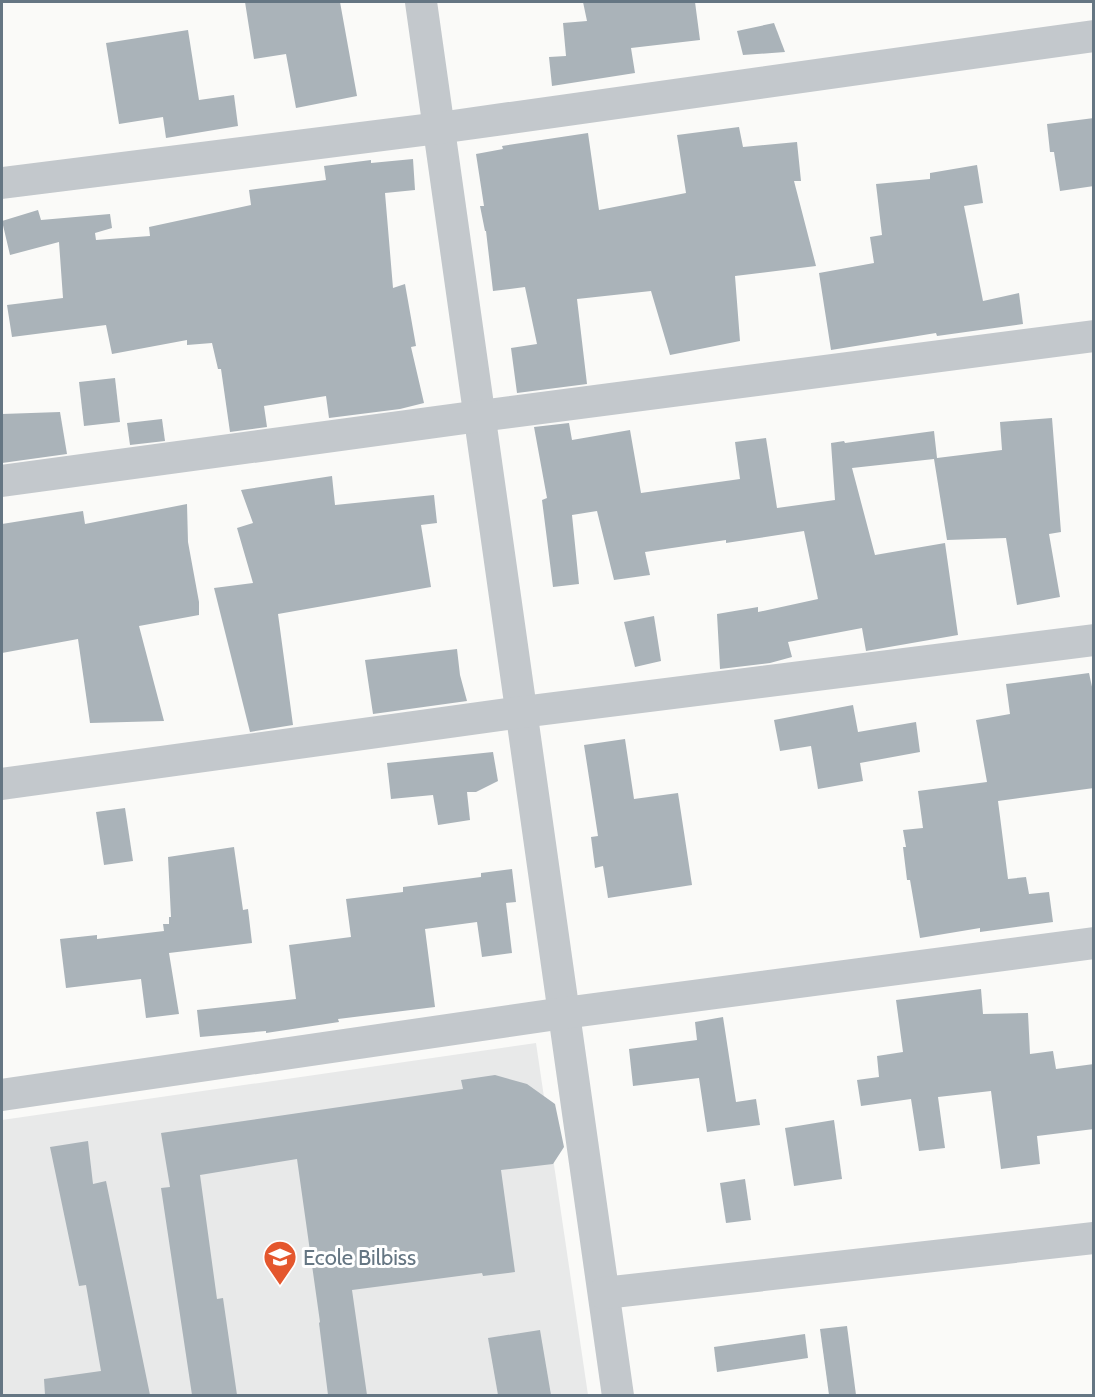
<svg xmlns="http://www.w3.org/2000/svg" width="1095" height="1397" viewBox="0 0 1095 1397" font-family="Cabin,sans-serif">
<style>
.built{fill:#e8e9e9}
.building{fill:#aab3b9}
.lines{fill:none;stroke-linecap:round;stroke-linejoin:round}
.street{stroke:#c3c8cc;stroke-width:32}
.labels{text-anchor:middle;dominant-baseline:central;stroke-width:6;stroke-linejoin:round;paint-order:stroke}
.poi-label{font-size:22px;fill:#657683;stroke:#fff;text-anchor:start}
</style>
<rect width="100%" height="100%" fill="#fafaf8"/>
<path class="built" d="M536 1043 588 1395H2V1120Z"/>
<g class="building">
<path d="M245 2H340L357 96 296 108 286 54 254 59Z"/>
<path d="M583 2H695L700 40 631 48 635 73 552 86 549 57 566 56 563 23 587 21Z"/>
<path d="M774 23 785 52 743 55 737 31Z"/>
<path d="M188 30 199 100 234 95 238 126 166 138 163 117 119 124 106 43Z"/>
<path d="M1094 118V186L1060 191 1054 152H1050L1047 124Z"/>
<path d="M739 127 743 147 797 142 801 181H794L816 266 735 276 740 341 670 355 651 291 577 299 587 384 517 393 511 348 537 344 525 287 493 291 486 231H485L480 206H484L476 154 503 149 502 146 588 133 599 210 686 193 677 135Z"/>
<path d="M413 159 415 190 385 193 393 288 405 284 416 346 411 347 424 403 400 409 329 418 326 396 264 406 267 427 230 432 221 369H218L212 343 187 345V340L112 354 106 325 12 337 7 305 63 298 59 242 10 255 2 221 38 210 41 220 110 214 112 228 95 233 96 240 150 236 149 227 251 205 249 190 326 180 324 166 371 160V163Z"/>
<path d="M977 165 983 203 964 206 983 301 1019 293 1023 324 937 336 936 333 831 350 819 273 874 263 870 237 882 235 876 184 930 179V173Z"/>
<path d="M115 378 120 422 84 426 79 382Z"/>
<path d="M60 412 67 454 2 463V414Z"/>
<path d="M1052 418 1061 532 1049 534 1060 597 1017 605 1006 538 947 540 934 459 852 468 875 555 945 543 958 635 866 651 862 628 788 642 792 657 770 663 720 669 717 614 758 607V612L818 599 804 531 726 543V540L645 552 650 575 614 580 597 511 572 515 579 584 553 587 542 500 547 498 534 427 569 423 572 440 630 430 641 493 740 479 735 442 766 438 777 508 835 500 831 443 844 441 845 443 934 431 937 458 1002 450 1000 422Z"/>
<path d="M162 419 165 441 130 445 127 423Z"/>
<path d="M332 476 335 505 434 495 437 523 421 525 431 587 278 614 293 725 250 732 214 588 253 583 237 528 253 523 241 490Z"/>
<path d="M187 504 188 542 199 602V615L139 626 164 721 90 723 78 639 2 653V524L83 511 85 524Z"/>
<path d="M654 616 661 661 635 667 624 622Z"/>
<path d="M457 649 460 675 467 701 373 714 365 660Z"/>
<path d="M1089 673 1094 696V788L998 801 1008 879 1026 877 1029 894 1049 892 1053 922 980 932V928L920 938 910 880H907L903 847H906L903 830 923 828 918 791 987 782 976 720 1010 714 1006 684Z"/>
<path d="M853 705 858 732 916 722 920 752 860 763 863 781 818 789 811 746 780 751 774 720Z"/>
<path d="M625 739 634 799 678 793 692 885 608 898 603 866 595 868 591 837 598 836 584 745Z"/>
<path d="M493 752 498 781 476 792H467L470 820 438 825 433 795 391 799 387 763Z"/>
<path d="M125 808 133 861 104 865 96 812Z"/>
<path d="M234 847 243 910 248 909 252 943 169 953 179 1014 146 1018 141 979 66 988 60 939 97 935V939L164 931 163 924H169V917H171L168 857Z"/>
<path d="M512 869 516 902 506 903 512 953 482 957 477 922 425 929 435 1007 338 1019 339 1022 266 1033V1031L200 1037 197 1010 296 999 289 945 351 937 346 899 403 892V887L481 877V873Z"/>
<path d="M981 989 983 1014 1028 1013 1030 1054 1053 1051 1056 1069 1094 1064V1129L1037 1136 1040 1164 1001 1169 991 1091 938 1097 945 1148 919 1151 911 1099 861 1106 857 1080 879 1077 877 1056 903 1052 896 1000Z"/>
<path d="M723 1017 736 1102 756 1099 760 1125 707 1132 699 1078 633 1086 629 1049 697 1040 695 1022Z"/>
<path d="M495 1075 527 1084 555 1104 564 1147 553 1164 501 1170 515 1272 483 1276 482 1273 352 1290 367 1395H328L319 1323 320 1322 297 1159 200 1175 217 1299 223 1298 237 1395H192L161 1188 170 1187 161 1133 463 1089 461 1080Z"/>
<path d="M834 1120 842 1179 794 1186 785 1128Z"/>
<path d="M88 1141 93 1184 106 1181 150 1395H45L44 1379 101 1371 86 1285 79 1286 50 1147Z"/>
<path d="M745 1179 751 1220 726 1223 720 1183Z"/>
<path d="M847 1326 856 1395H829L820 1329Z"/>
<path d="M540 1330 551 1395H498L488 1338Z"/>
<path d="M805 1334 808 1358 717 1372 714 1347Z"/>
</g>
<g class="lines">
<g class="street">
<path d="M421 2 618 1396"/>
<path d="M2 183 439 128 1094 36"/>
<path d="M2 481 480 416 1094 336"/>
<path d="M2 784 522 712 1094 640"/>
<path d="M2 1095 564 1013 1094 943"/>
<path d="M604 1293 1094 1238"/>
</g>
</g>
<defs>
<symbol id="school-pin" viewBox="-11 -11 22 30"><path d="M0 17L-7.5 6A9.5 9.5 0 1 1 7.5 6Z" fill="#e4572e" stroke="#fff"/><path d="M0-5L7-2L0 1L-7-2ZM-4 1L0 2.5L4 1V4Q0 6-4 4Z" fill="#fff"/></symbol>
</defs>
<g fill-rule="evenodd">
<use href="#school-pin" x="261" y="1238" width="38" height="52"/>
</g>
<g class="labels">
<g class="poi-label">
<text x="303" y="1257">Ecole Bilbiss</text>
</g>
</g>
<rect width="1095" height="1397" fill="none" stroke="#657683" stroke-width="6"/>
</svg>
